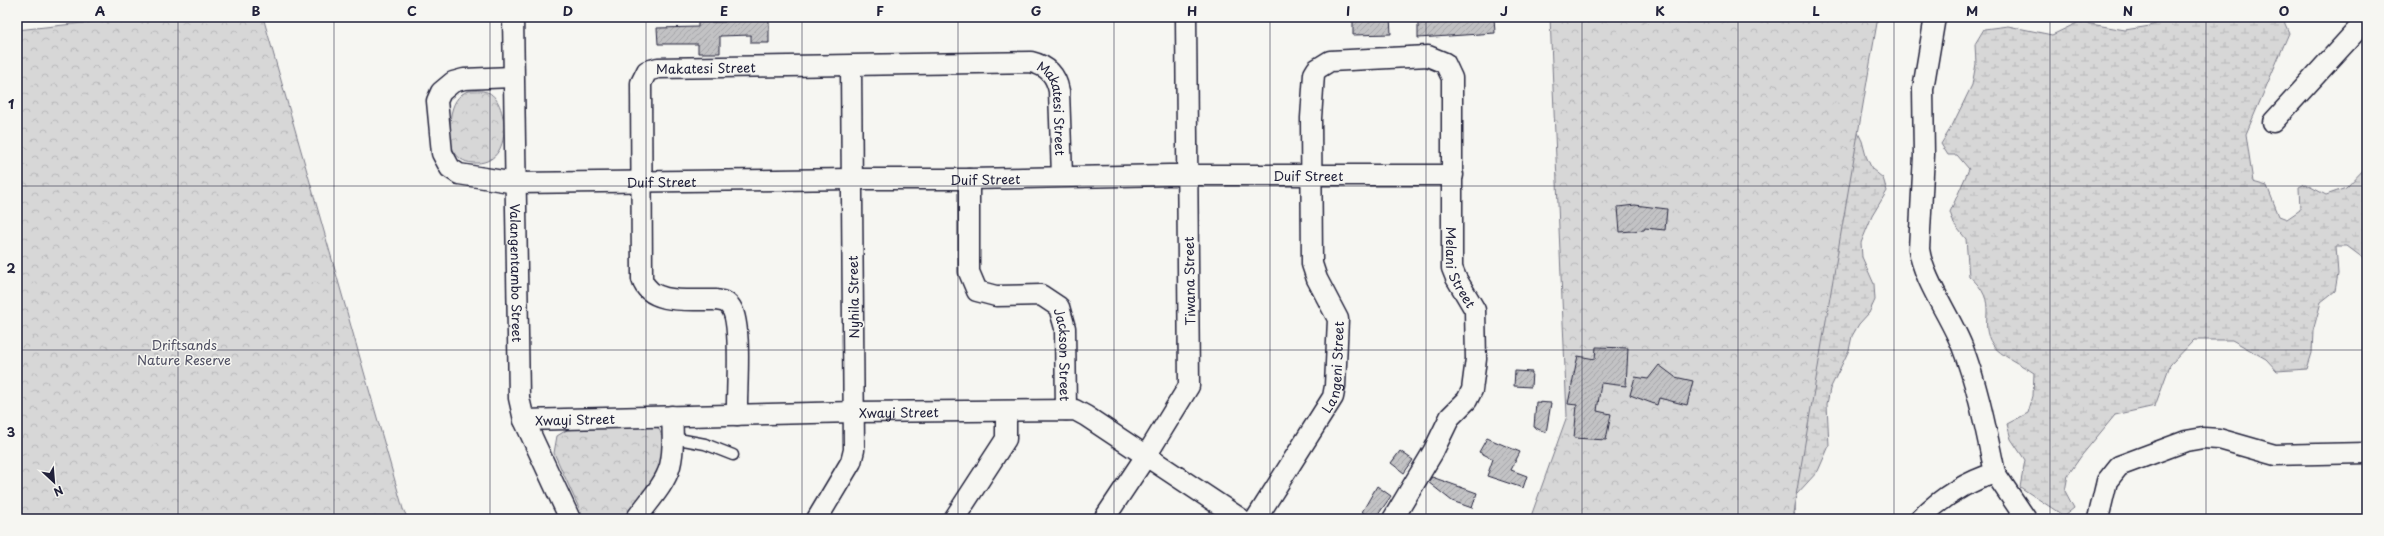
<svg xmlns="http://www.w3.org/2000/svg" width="2384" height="536" viewBox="0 0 2384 536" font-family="'Playpen Sans',sans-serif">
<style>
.wetland{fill:url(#wetland-marsh);stroke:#7c7c89}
.park{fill:url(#park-crowns);stroke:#7c7c89}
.building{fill:url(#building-hatch);stroke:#22223b}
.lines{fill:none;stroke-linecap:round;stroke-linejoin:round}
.service-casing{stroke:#22223b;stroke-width:13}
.minor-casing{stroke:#22223b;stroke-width:23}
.service{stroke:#f6f6f2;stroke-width:10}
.minor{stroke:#f6f6f2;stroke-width:20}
.grid{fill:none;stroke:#22223b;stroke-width:1;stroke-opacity:0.55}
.labels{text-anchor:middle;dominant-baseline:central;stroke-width:3;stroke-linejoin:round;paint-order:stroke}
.street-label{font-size:13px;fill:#22223b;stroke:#f6f6f2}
.park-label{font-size:13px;fill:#4f4f62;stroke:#f6f6f2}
.neatline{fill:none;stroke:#22223b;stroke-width:1.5}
.grid-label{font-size:13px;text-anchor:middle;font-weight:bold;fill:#22223b}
</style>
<defs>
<pattern id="wetland-marsh" width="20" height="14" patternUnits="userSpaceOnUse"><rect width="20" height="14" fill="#d7d7d7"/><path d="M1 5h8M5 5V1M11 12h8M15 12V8" fill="none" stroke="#b8b8b9"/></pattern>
<pattern id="park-crowns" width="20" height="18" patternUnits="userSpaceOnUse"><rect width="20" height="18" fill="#d7d7d7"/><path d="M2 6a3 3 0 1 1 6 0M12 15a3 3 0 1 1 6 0" fill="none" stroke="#b8b8b9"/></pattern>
<pattern id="building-hatch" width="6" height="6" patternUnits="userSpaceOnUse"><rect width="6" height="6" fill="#c2c2c4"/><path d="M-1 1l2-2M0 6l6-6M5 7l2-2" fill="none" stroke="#a6a6a9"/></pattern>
</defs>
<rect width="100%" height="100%" fill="#f6f6f2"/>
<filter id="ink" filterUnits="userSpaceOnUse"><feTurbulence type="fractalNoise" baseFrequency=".025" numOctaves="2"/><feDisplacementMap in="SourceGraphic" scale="8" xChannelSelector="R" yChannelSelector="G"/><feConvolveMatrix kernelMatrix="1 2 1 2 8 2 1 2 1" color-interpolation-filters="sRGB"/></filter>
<g filter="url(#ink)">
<g class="wetland">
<path d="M2171 17H2282L2289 33 2246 134 2253 182 2267 186 2279 216 2287 219 2300 210 2299 187 2305 184 2326 195 2346 188 2367 166V261L2347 246H2336L2338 274 2335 291 2321 302 2313 331 2312 353 2307 369 2277 371 2266 359 2232 340H2194L2170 365 2155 406 2115 415 2082 455 2068 475 2065 491 2074 508 2064 516 2020 487 2025 460 2011 439 2007 424 2028 413 2033 396 2034 373C2024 366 1999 355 1993 345 1976 321 2002 304 1969 276L1966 239 1954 224 1950 212 1969 169 1957 155H1948L1941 144 1952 126 1972 85 1976 64 1975 44 1984 29 2008 26 2052 35 2079 22 2125 30 2150 26Z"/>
<path d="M1850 116 1862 141 1866 156 1872 169 1883 178 1887 191 1872 216 1861 243 1862 257 1874 284 1875 300 1869 313 1859 324 1852 336 1849 350 1830 389 1827 404 1829 446 1818 471 1796 495 1794 519H1732Z"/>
</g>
<g class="park">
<path d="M139 17H263L403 509 408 519H17V30Z"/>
<path d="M1550 17H1878L1792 519H1530L1567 416Z"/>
<path d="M468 91C474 91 481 90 487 92 507 97 517 166 473 163 463 162 458 158 453 150 448 132 447 98 468 91Z"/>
<path d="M657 426C678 456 642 494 626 519H584L554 453 557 436 570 428Z"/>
</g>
<g class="building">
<path d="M725 17H769V43H751V35L720 36V53H698V44H658L657 28 698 27V22H725Z"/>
<path d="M1353 17H1390L1391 34 1353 35Z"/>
<path d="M1428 17H1494L1495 33 1418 38V18Z"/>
<path d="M1635 205 1667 209 1665 230 1645 228 1644 230 1620 232 1618 207Z"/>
<path d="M1596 347 1628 348 1626 386 1601 383 1597 411 1611 414 1606 440 1574 438 1577 405 1568 404 1576 364 1578 356 1595 359Z"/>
<path d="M1659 365 1675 377 1693 381 1687 405 1659 398 1657 405 1630 395 1635 377 1648 379Z"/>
<path d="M1515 371 1532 372 1531 387 1514 386Z"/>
<path d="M1536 402 1551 403 1546 433 1534 427Z"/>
<path d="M1487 438 1520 452 1511 470 1527 476 1523 488 1487 476 1493 459 1479 452Z"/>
<path d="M1400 451 1413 460 1404 473 1391 463Z"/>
<path d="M1432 477 1477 493 1472 508 1452 501 1428 482Z"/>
<path d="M1377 486 1391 496 1375 519 1362 512Z"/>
</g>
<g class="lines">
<defs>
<path id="service" d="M673 438 705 444 733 455"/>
<g id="minor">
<path id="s1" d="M513 17 519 398 524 420 570 519"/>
<path d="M1935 17 1923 89 1924 155 1919 249C1923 279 1950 316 1962 346 1978 387 1986 430 1995 473"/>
<path id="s2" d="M512 77 464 79 453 82 441 92 437 101 442 153 450 168 459 174 516 183 852 179H969L1169 175H1453"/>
<path d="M2273 122 2367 19"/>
<path id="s3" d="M969 179V272L977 291 996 296 1041 295 1059 307 1065 328 1066 410"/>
<path id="s4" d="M737 415C736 392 743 321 730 306 726 301 722 301 716 300 693 299 650 306 642 279L641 83 647 71 658 68 1031 62C1048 66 1056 75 1059 91L1062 176"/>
<path id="s5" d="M524 420 855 412 1075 410 1086 416 1241 519"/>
<path d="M636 519C647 503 665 485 670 466 674 450 673 432 672 416"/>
<path d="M817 519 851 462 854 450 851 66"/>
<path d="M954 519 1006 439V412"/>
<path d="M1104 519 1146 456 1189 386 1186 17"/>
<path id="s6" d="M1256 519 1333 397 1335 386 1338 319 1317 279 1312 264 1311 118 1314 74 1317 69 1330 61 1428 56 1445 63 1452 78V268L1456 278 1475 310 1476 359 1472 390 1467 400 1450 417 1433 452 1393 519"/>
<path d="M1920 519C1942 497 1965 482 1995 473L2026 519"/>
<path d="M2098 519 2107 481 2119 466 2186 441 2203 438 2219 439 2275 455 2367 453"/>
</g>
</defs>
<use href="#service" class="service-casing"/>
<use href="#minor" class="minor-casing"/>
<use href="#service" class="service"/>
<use href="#minor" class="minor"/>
</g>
</g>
<path class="grid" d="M178 17V519M334 17V519M490 17V519M646 17V519M802 17V519M958 17V519M1114 17V519M1270 17V519M1426 17V519M1582 17V519M1738 17V519M1894 17V519M2050 17V519M2206 17V519M17 186H2367M17 350H2367"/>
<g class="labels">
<g class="street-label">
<text stroke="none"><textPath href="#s4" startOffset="477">Makatesi Street</textPath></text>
<text stroke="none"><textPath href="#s4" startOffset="860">Makatesi Street</textPath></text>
<text stroke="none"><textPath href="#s2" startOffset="1015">Duif Street</textPath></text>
<text stroke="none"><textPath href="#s2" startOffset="692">Duif Street</textPath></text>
<text stroke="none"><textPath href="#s2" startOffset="368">Duif Street</textPath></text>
<text stroke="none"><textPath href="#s6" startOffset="819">Melani Street</textPath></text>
<text stroke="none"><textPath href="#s1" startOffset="256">Valangentambo Street</textPath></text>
<text transform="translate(1189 281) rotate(-91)">Tiwana Street</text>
<text transform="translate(853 297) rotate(-91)">Nyhila Street</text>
<text stroke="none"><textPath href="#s3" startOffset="248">Jackson Street</textPath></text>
<text stroke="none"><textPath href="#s6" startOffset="174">Langeni Street</textPath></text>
<text stroke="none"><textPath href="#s5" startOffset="375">Xwayi Street</textPath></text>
<text stroke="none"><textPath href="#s5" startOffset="51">Xwayi Street</textPath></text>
</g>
<g class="park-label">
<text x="184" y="344">Driftsands<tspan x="184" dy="15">Nature Reserve</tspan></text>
</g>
</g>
<rect width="2384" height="536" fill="none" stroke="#f6f6f2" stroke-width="44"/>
<g transform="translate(54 482) rotate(154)" stroke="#f6f6f2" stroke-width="3" paint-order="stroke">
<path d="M0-3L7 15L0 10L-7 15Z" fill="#22223b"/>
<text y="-6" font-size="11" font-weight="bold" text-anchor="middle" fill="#22223b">N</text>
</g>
<rect x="22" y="22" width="2340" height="492" class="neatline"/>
<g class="grid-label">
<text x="100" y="16">A</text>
<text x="256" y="16">B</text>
<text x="412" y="16">C</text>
<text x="568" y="16">D</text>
<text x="724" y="16">E</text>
<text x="880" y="16">F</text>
<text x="1036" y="16">G</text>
<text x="1192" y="16">H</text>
<text x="1348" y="16">I</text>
<text x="1504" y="16">J</text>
<text x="1660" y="16">K</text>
<text x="1816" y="16">L</text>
<text x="1972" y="16">M</text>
<text x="2128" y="16">N</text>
<text x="2284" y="16">O</text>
<text x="11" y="109">1</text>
<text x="11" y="273">2</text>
<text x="11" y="437">3</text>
</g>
</svg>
